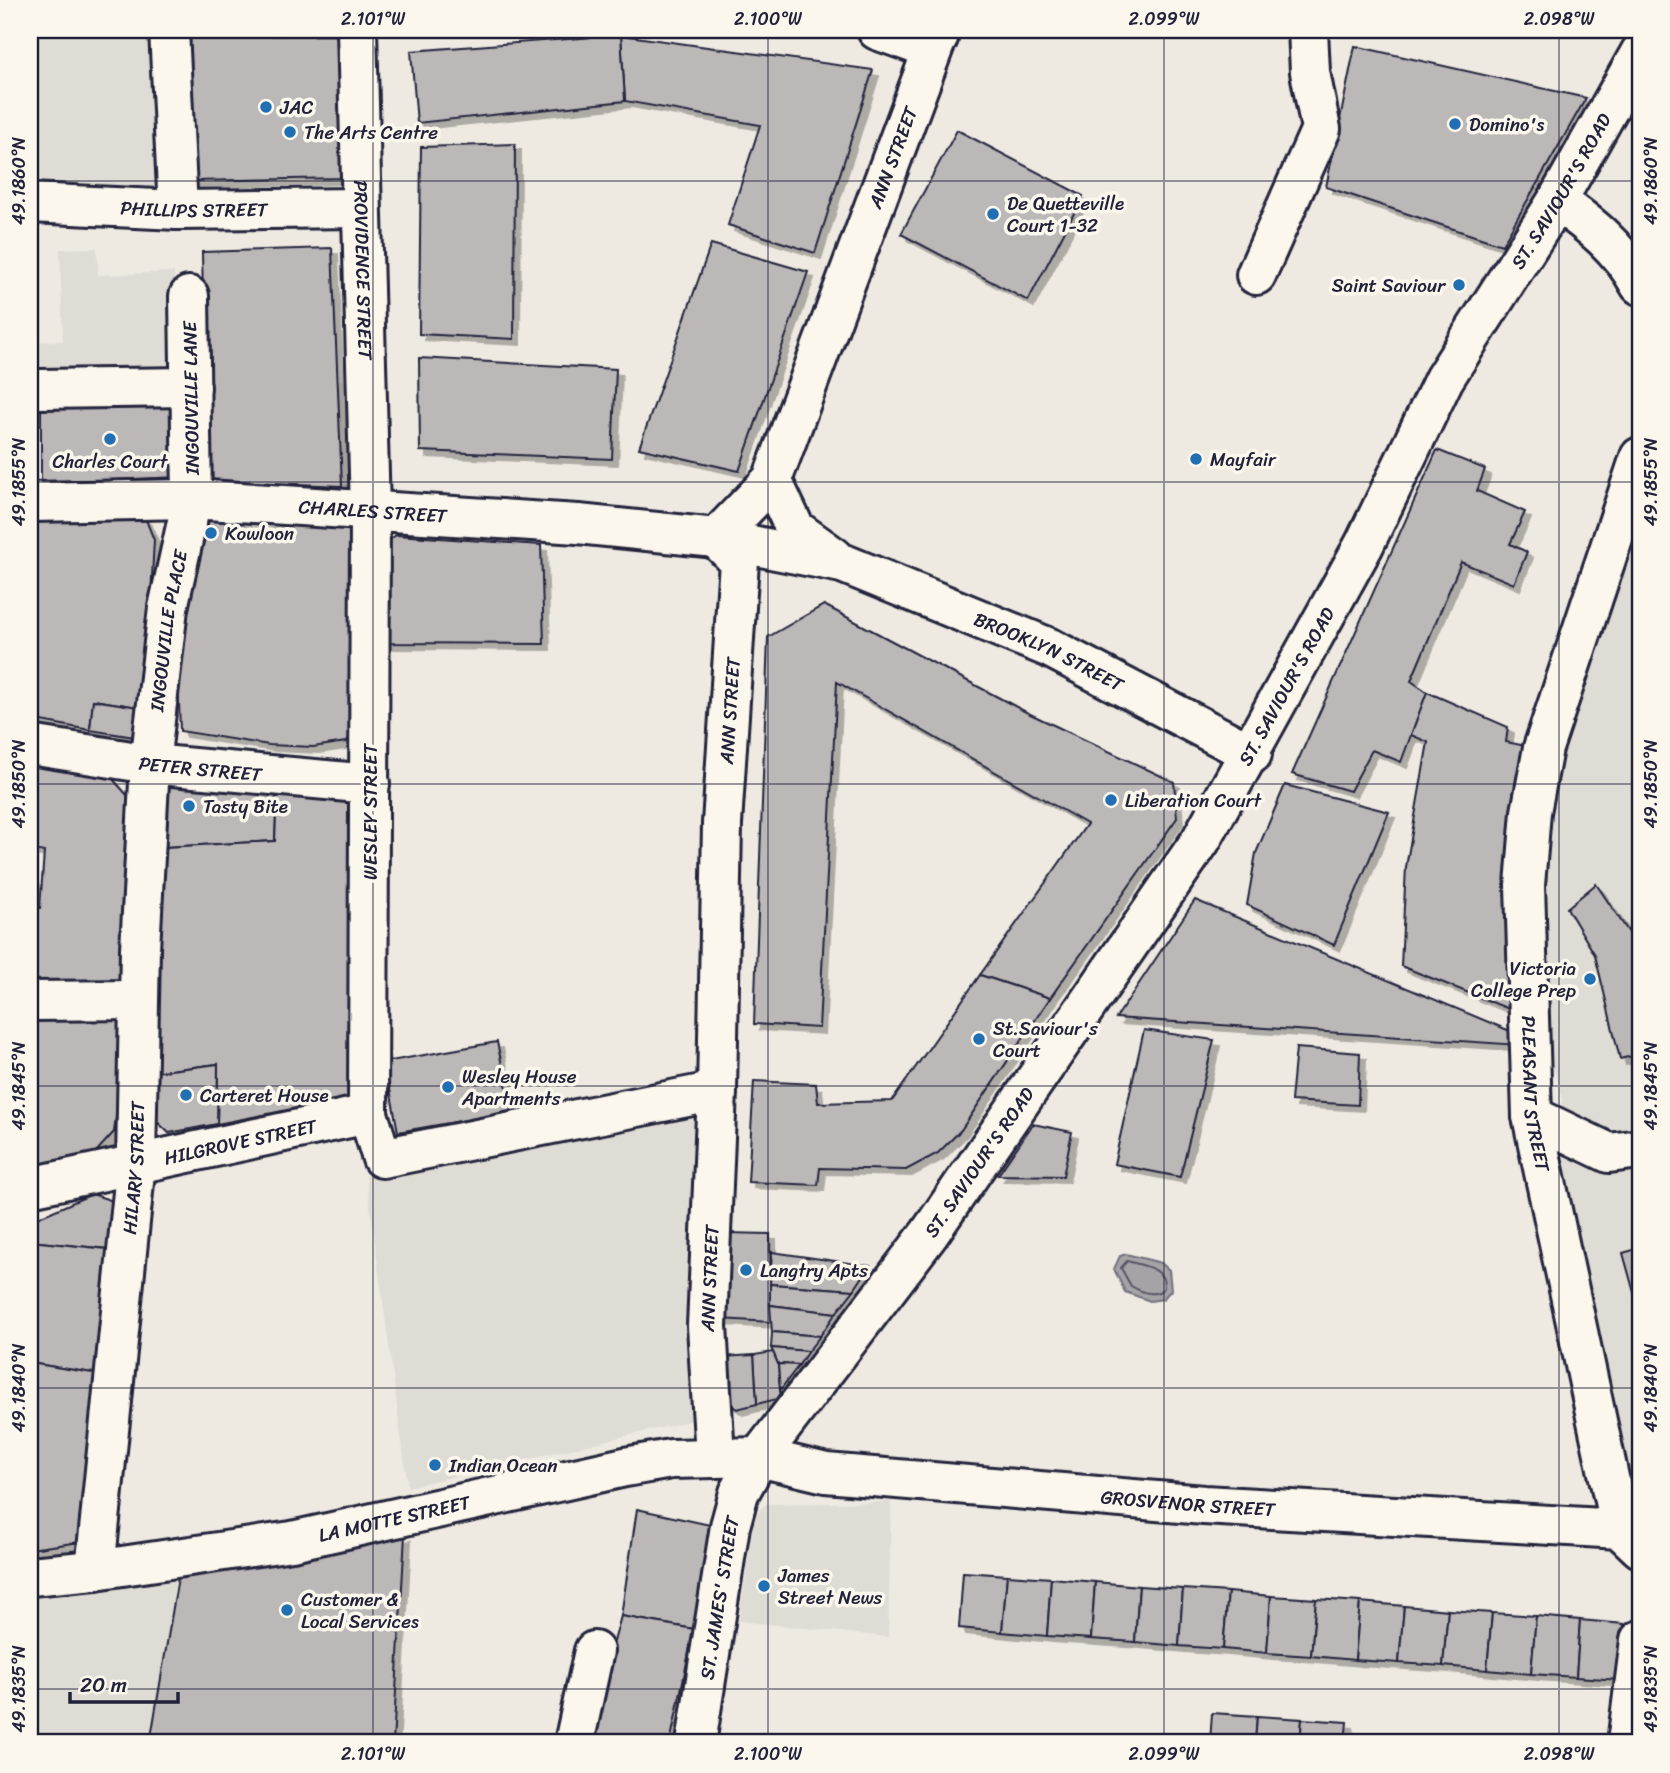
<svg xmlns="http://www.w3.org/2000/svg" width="1670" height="1773" viewBox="0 0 1670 1773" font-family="Sriracha,sans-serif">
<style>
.built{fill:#dfdbd5}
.water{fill:#a6a3a7;stroke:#716f7c;stroke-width:2}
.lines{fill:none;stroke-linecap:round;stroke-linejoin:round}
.shore{stroke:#575666;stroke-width:2}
.building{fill:#bcb8b8;stroke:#22223b;stroke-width:2;filter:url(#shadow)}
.minor-casing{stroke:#22223b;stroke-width:44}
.major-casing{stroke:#22223b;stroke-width:44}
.minor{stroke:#fbf7ec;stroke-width:38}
.major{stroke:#fbf7ec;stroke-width:38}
.ticks{fill:none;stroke:#22223b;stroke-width:2;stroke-opacity:0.45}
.poi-dot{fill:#1f6fb2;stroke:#fbf7ec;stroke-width:2.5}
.labels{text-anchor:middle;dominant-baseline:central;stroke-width:7;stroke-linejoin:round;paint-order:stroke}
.poi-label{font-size:19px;fill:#22223b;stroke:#fbf7ec;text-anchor:start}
.street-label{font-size:19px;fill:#22223b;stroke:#fbf7ec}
.neatline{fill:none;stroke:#22223b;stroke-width:2.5}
.ticks-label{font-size:18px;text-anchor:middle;fill:#22223b}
</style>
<defs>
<filter id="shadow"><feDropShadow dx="6" dy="6" stdDeviation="0" flood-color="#0004"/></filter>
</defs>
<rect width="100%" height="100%" fill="#eeeae2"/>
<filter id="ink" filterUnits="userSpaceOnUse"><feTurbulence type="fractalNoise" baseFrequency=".0143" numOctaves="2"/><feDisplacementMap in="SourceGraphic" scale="14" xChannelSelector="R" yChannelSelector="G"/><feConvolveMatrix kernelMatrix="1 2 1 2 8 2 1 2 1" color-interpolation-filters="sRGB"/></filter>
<g filter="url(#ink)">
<g class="built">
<path d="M30 30H156L158 187 30 185Z"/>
<path d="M97 248 98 275 174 272 178 376 30 381V342L63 341 60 249Z"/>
<path d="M349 380 352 491 313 490 305 382Z"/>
<path d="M1640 515V1491L1637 1490 1621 1450 1556 1152 1563 1098 1542 1030 1536 907 1551 771Z"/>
<path d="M702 1108V1418L408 1487 366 1176Z"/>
<path d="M891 1502 888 1637 739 1621 755 1514 766 1504Z"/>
<path d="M178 1578 150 1743H30V1597Z"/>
</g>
<path class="water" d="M1126 1254 1161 1263 1169 1270 1171 1290 1163 1299 1150 1301 1125 1292 1114 1269 1120 1256Z"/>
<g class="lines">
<path class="shore" d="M1127 1261C1143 1266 1166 1267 1164 1288 1155 1298 1141 1292 1131 1286L1121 1268Z"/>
</g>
<g class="building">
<path d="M340 35 343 178 192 181 189 36Z"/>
<path d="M621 35 873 70 815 253 728 225 760 125 625 101Z"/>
<path d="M621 35 625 101 417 123 411 51Z"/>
<path d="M1355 46 1586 98 1502 245 1326 187Z"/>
<path d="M957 130 1083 196 1028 301 901 234Z"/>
<path d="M515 144 514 339 419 334 421 147Z"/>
<path d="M711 244 808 272 739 471 639 448Z"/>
<path d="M332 248 342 486 207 480 202 252Z"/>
<path d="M419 358 616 369 612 459 420 451Z"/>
<path d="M177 397 179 477 41 483V401Z"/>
<path d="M1437 450 1485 469 1477 491 1525 512 1510 544 1527 552 1514 584 1461 562 1411 681 1427 692 1401 762 1372 750 1350 791 1292 774Z"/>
<path d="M134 511 146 520 154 540 145 708 93 700 90 730 30 719V514Z"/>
<path d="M214 511 347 524 357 534 356 729 346 742 313 747 269 745 180 731 176 615 203 526Z"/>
<path d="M396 535 541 545 544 644 383 643 384 544Z"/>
<path d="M824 605 1026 712 1174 782 1177 818 1050 998 980 975 1087 824 837 682 819 1028 754 1024 768 637Z"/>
<path d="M1427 692 1508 727 1506 742 1531 747 1505 890 1514 1011 1401 966 1406 867 1428 742 1411 735Z"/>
<path d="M93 700 145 708 141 738 90 730Z"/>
<path d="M30 763 111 777 128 796 122 993 30 991V908H40L44 852 30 849Z"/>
<path d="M169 778 277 788 275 841 165 847Z"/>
<path d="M1285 785 1389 812 1334 945 1247 905 1256 853Z"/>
<path d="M277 788 356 802 351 1098 217 1124 218 1064 155 1072 165 847 275 841Z"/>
<path d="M1596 884 1640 949V1054L1620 1059 1595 955 1567 908Z"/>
<path d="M1195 900 1515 1033 1519 1045 1116 1018Z"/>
<path d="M980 975 1050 998 961 1130 938 1153 906 1170 820 1168 818 1185 748 1182 754 1081 816 1084 818 1103 892 1101Z"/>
<path d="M118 1009 119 1092 114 1132 95 1153 30 1168V1010Z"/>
<path d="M1144 1030 1214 1040 1180 1177 1114 1164Z"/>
<path d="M497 1042 512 1112 398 1132 385 1062Z"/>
<path d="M1296 1048 1360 1053 1358 1105 1291 1101Z"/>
<path d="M218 1064 217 1124 169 1133 153 1118 155 1072Z"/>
<path d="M1033 1124 1072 1132 1063 1176 998 1175Z"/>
<path d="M92 1194 119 1203 117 1250 30 1241V1221Z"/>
<path d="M725 1233 770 1234 771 1322 720 1319Z"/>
<path d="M30 1241 117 1250 99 1374 30 1363Z"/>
<path d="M1640 1248V1314L1623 1253Z"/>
<path d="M772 1252 870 1266 854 1290 770 1284Z"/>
<path d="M770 1284 854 1290 836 1313 770 1305Z"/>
<path d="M770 1305 836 1313 820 1336 772 1332Z"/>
<path d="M772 1332 820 1336 808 1351 771 1348Z"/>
<path d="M771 1348 808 1351 799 1365 778 1364Z"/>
<path d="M773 1352 778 1364 781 1398 757 1404 754 1355Z"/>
<path d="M754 1355 757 1404 737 1409 726 1401 722 1357Z"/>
<path d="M30 1363 99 1374 80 1542 30 1549Z"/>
<path d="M778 1364 799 1365 780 1390Z"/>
<path d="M637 1509 710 1525 694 1629 621 1616Z"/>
<path d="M405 1535 393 1743H304L285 1740 284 1743H150L178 1578Z"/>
<path d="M963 1572 1007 1575 1002 1632 959 1628Z"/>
<path d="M1007 1575 1051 1578 1047 1636 1002 1632Z"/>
<path d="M1051 1578 1095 1582 1091 1639 1047 1636Z"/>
<path d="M1095 1582 1139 1586 1135 1642 1091 1639Z"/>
<path d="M1139 1586 1183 1589 1179 1646 1135 1642Z"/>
<path d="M1183 1589 1228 1592 1223 1649 1179 1646Z"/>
<path d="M1228 1592 1271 1596 1267 1653 1223 1649Z"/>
<path d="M1271 1596 1316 1599 1311 1656 1267 1653Z"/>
<path d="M1316 1599 1360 1602 1355 1660 1311 1656Z"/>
<path d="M1360 1602 1404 1606 1399 1663 1355 1660Z"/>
<path d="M1404 1606 1448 1610 1443 1666 1399 1663Z"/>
<path d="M1448 1610 1492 1613 1487 1670 1443 1666Z"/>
<path d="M1492 1613 1536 1616 1531 1674 1487 1670Z"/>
<path d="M621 1616 694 1629 670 1743H586Z"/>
<path d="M1536 1616 1580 1620 1576 1677 1531 1674Z"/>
<path d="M1580 1620 1624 1624 1620 1680 1576 1677Z"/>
<path d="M1212 1713 1257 1716 1255 1743H1210Z"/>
<path d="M1257 1716 1302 1719 1300 1743H1255Z"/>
<path d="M1302 1719 1347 1722 1345 1743H1300Z"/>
</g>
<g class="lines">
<defs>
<g id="minor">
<path d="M169 30 178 210"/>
<path id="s1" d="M357 30 370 511 368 1114 382 1158 717 1091"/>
<path d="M877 30 916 44 938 38"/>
<path id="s2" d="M30 203 178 210 361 208"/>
<path d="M1256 275 1321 129 1310 72 1308 30"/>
<path d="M38 389 191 387"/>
<path d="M772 480 795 529 834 557"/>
<path id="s3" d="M30 502 192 499 578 524 716 538 842 563 1050 648 1252 754"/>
<path id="s4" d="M716 538 772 480 940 30"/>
<path id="s5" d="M30 745 150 764 370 784"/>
<path d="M30 1001 138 1000"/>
<path d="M1532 1116 1609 1153 1640 1149"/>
<path id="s6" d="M30 1187 368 1114"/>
<path id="s7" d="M715 1456 707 1326 717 1091 722 824 739 561 716 538"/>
<path id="s8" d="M759 1457 826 1473 1204 1505 1620 1529"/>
<path id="s9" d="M95 1570 136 1162 140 949 150 764 168 608 192 499 189 296"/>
<path d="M574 1743 594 1651"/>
</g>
<g id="major">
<path d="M1557 201C1592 226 1619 247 1640 285"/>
<path id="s10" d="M1640 457 1543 748 1531 812 1525 885 1532 1116 1620 1529 1640 1548"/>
<path id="s11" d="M30 1576 95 1570 292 1541 625 1467 671 1459 759 1457"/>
<path id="s12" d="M696 1743 730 1526 739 1493 759 1457 929 1234 1201 840 1364 545 1444 379 1557 201 1640 53"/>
<path d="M1627 1743 1640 1640"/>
</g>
</defs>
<use href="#minor" class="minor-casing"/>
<use href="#major" class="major-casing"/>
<use href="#minor" class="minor"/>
<use href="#major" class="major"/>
</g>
</g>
<path class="ticks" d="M373 30V1743M768 30V1743M1164 30V1743M1559 30V1743M30 181H1640M30 482H1640M30 784H1640M30 1086H1640M30 1388H1640M30 1689H1640"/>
<g class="poi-dot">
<circle cx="266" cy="107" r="7"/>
<circle cx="1455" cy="124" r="7"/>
<circle cx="290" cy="132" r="7"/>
<circle cx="993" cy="214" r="7"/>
<circle cx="1459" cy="285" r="7"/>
<circle cx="110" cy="439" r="7"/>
<circle cx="1196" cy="459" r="7"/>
<circle cx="211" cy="533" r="7"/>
<circle cx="1111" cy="800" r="7"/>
<circle cx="189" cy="806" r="7"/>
<circle cx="1590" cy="979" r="7"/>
<circle cx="979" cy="1039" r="7"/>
<circle cx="448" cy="1087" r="7"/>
<circle cx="186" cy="1095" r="7"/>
<circle cx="746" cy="1270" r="7"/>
<circle cx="435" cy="1465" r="7"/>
<circle cx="764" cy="1586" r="7"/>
<circle cx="287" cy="1610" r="7"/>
</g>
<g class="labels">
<g class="poi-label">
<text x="280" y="107">JAC</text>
<text x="1469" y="124">Domino's</text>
<text x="304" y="132">The Arts Centre</text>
<text x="1007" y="203">De Quetteville<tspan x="1007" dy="22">Court 1-32</tspan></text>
<text x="1445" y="285" text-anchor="end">Saint Saviour</text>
<text x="1210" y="459">Mayfair</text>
<text x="110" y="461" text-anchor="middle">Charles Court</text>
<text x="225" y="533">Kowloon</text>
<text x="1125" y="800">Liberation Court</text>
<text x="203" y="806">Tasty Bite</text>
<text x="1576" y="968" text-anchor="end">Victoria<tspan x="1576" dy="22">College Prep</tspan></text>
<text x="993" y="1028">St.Saviour's<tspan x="993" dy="22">Court</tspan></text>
<text x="462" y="1076">Wesley House<tspan x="462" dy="22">Apartments</tspan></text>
<text x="200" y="1095">Carteret House</text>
<text x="760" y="1270">Langtry Apts</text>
<text x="449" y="1465">Indian Ocean</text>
<text x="778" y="1575">James<tspan x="778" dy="22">Street News</tspan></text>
<text x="301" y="1599">Customer &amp;<tspan x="301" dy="22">Local Services</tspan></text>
</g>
<g class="street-label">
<text stroke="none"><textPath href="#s4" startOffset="425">ANN STREET</textPath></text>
<text stroke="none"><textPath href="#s12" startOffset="1797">ST. SAVIOUR'S ROAD</textPath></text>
<text stroke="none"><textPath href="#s2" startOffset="164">PHILLIPS STREET</textPath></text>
<text stroke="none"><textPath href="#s1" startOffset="240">PROVIDENCE STREET</textPath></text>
<text transform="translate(191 398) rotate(-91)">INGOUVILLE LANE</text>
<text stroke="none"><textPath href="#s3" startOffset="343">CHARLES STREET</textPath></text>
<text stroke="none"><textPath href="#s9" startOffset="943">INGOUVILLE PLACE</textPath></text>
<text stroke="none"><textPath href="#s3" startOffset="1041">BROOKLYN STREET</textPath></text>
<text stroke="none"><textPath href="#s12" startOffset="1230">ST. SAVIOUR'S ROAD</textPath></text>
<text stroke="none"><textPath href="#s7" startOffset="746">ANN STREET</textPath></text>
<text stroke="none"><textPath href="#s5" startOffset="172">PETER STREET</textPath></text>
<text transform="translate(370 812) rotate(-90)">WESLEY STREET</text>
<text stroke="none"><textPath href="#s10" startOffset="654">PLEASANT STREET</textPath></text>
<text stroke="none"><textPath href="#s6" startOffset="215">HILGROVE STREET</textPath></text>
<text stroke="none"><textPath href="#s12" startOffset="663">ST. SAVIOUR'S ROAD</textPath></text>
<text stroke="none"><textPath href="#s9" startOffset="404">HILARY STREET</textPath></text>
<text stroke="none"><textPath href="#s7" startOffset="178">ANN STREET</textPath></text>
<text stroke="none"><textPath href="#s8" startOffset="432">GROSVENOR STREET</textPath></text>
<text stroke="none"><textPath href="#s11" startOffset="369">LA MOTTE STREET</textPath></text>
<text stroke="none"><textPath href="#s12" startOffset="147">ST. JAMES' STREET</textPath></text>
</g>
</g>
<rect width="1670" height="1773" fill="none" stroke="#fbf7ec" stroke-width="77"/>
<path d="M70 1692v10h108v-10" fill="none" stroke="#22223b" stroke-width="3.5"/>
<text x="80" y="1692" font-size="21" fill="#22223b" stroke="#fbf7ec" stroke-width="5" paint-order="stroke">20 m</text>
<rect x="38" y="38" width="1594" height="1696" class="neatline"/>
<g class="ticks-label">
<text x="373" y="25">2.101°W</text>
<text x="768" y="25">2.100°W</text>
<text x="1164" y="25">2.099°W</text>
<text x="1559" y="25">2.098°W</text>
<text transform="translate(19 181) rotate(-90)" y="6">49.1860°N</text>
<text transform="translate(1651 181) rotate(-90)" y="6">49.1860°N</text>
<text transform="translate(19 482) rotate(-90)" y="6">49.1855°N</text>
<text transform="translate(1651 482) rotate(-90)" y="6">49.1855°N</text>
<text transform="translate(19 784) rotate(-90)" y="6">49.1850°N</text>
<text transform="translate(1651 784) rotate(-90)" y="6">49.1850°N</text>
<text transform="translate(19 1086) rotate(-90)" y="6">49.1845°N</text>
<text transform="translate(1651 1086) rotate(-90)" y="6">49.1845°N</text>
<text transform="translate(19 1388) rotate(-90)" y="6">49.1840°N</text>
<text transform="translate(1651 1388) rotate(-90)" y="6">49.1840°N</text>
<text transform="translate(19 1689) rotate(-90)" y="6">49.1835°N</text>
<text transform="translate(1651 1689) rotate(-90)" y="6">49.1835°N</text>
<text x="373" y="1760">2.101°W</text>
<text x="768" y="1760">2.100°W</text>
<text x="1164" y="1760">2.099°W</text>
<text x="1559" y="1760">2.098°W</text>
</g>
</svg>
